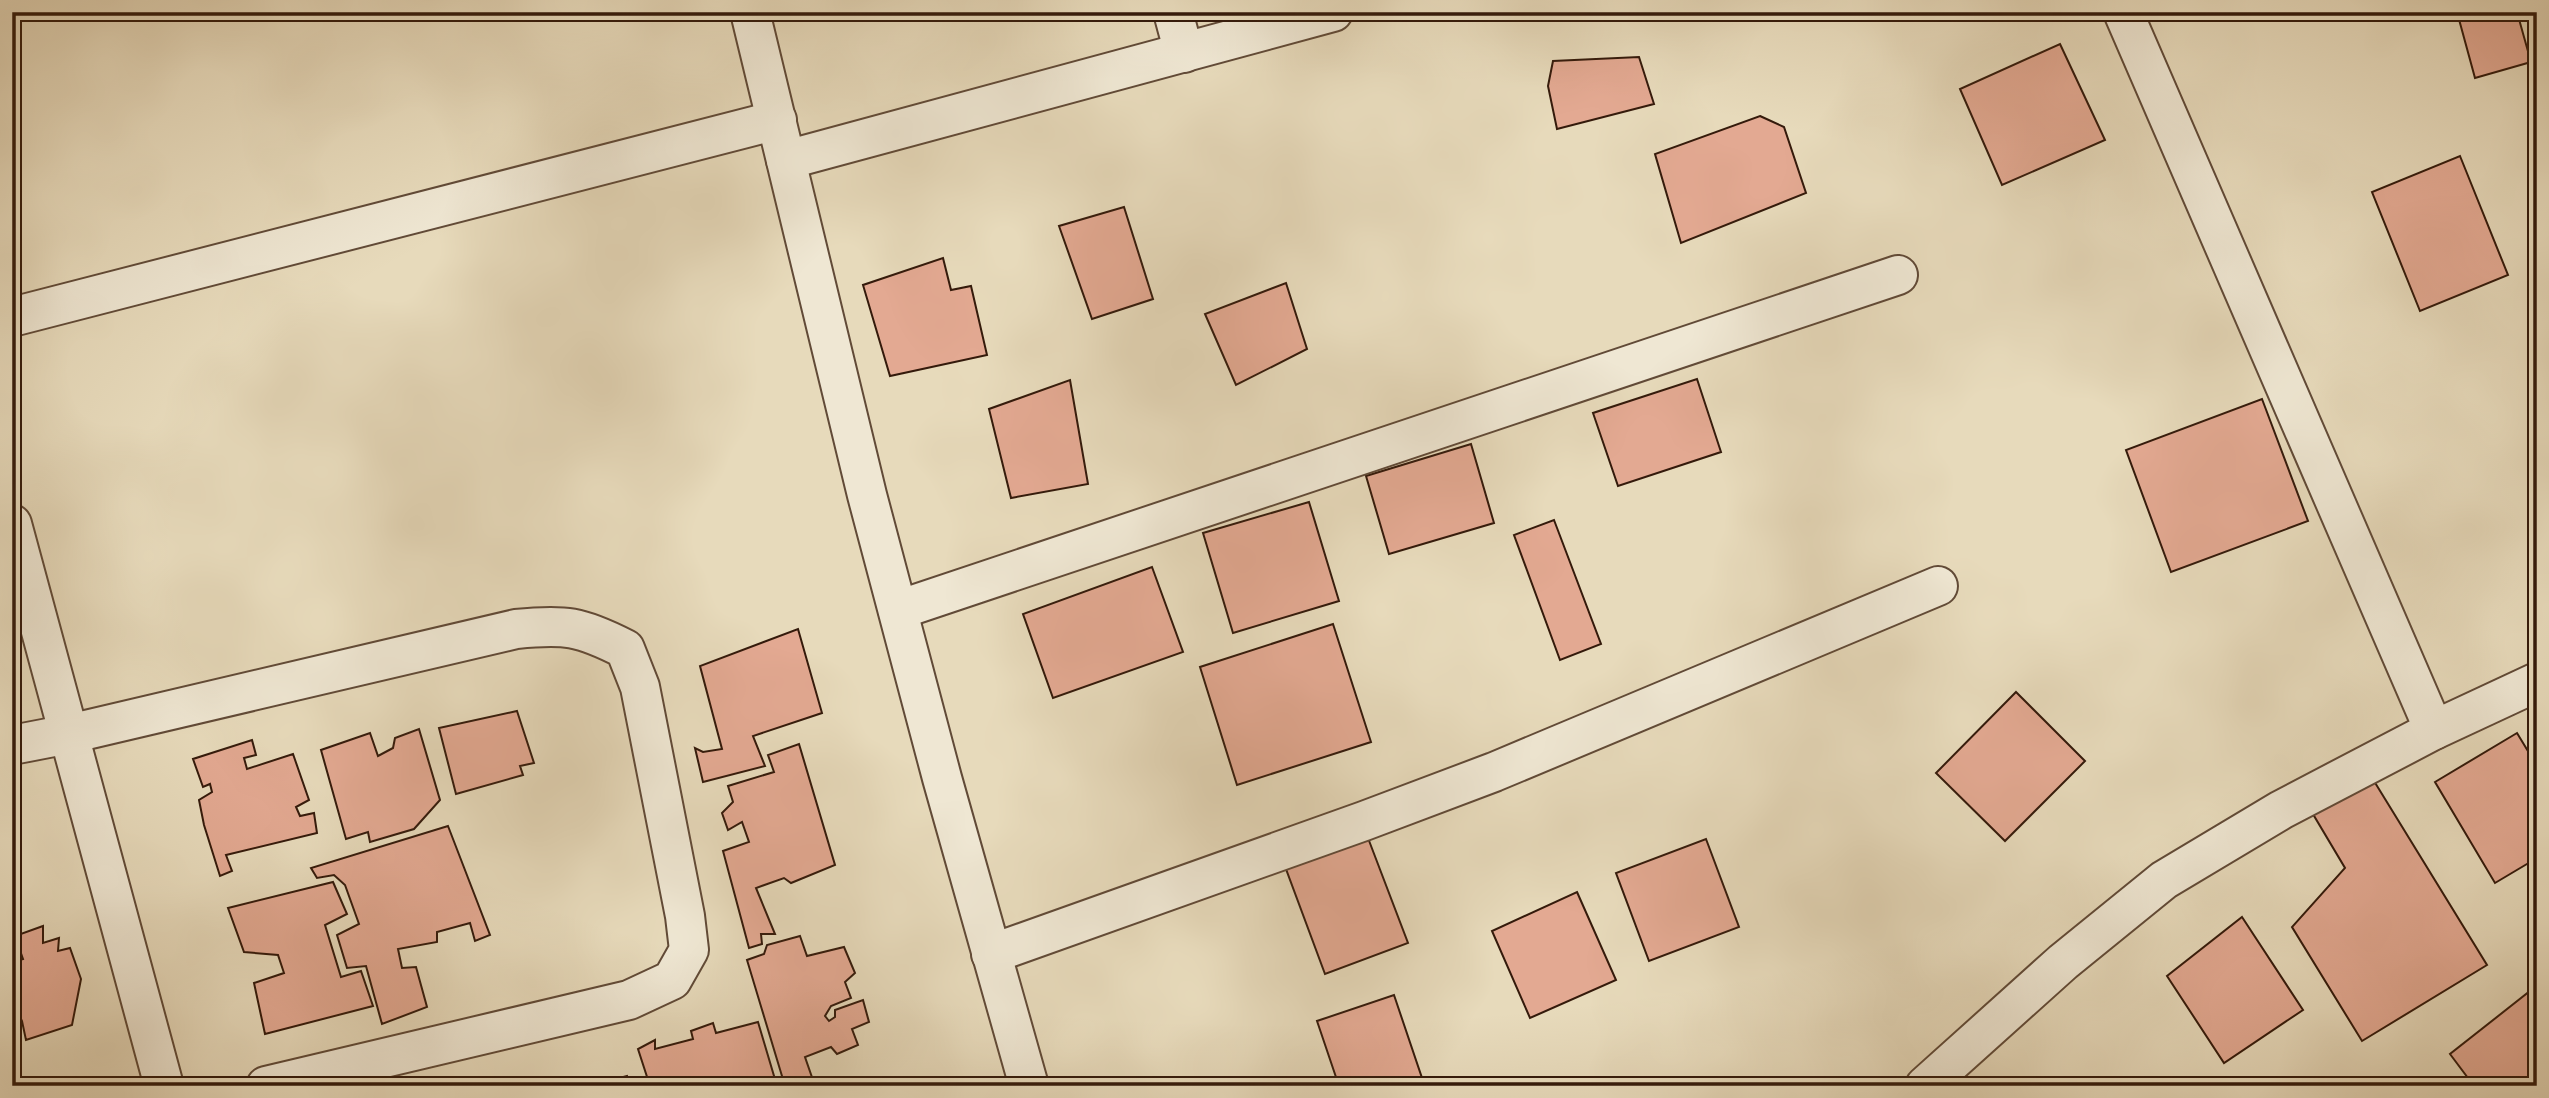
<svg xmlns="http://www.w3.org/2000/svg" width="2549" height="1098" viewBox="0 0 2549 1098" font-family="'Libre Caslon Text',serif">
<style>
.building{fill:#e3a992;stroke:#341a0b;stroke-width:2}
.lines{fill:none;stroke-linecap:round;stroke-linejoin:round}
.street-casing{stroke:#614a37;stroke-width:42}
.street{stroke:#efe7d3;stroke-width:38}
</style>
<rect width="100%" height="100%" fill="#e7dabb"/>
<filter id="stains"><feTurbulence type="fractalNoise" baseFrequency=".00286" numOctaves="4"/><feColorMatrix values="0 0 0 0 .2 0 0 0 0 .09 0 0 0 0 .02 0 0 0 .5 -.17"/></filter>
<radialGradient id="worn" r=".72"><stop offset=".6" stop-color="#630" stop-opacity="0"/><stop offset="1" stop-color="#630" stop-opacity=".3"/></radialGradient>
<g class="building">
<path d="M2457 12H2517L2531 62 2475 78Z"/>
<path d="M2060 44 2105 140 2002 185 1960 89Z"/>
<path d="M1639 57 1654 104 1557 129 1548 86 1553 61Z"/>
<path d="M1760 116 1784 127 1806 193 1681 243 1655 154Z"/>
<path d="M2460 156 2508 275 2420 311 2372 192Z"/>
<path d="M1124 207 1153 299 1092 319 1059 226Z"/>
<path d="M943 258 951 290 971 286 987 355 890 376 863 285Z"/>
<path d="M1286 283 1307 349 1236 385 1205 314Z"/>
<path d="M1697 379 1721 452 1618 486 1593 413Z"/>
<path d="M1070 380 1088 484 1011 498 989 409Z"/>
<path d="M2262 399 2308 521 2171 572 2126 450Z"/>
<path d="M1471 444 1494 523 1389 554 1366 476Z"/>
<path d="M1309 502 1339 601 1233 633 1203 533Z"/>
<path d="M1554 520 1601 644 1560 660 1514 535Z"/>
<path d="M1152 567 1183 652 1053 698 1023 614Z"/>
<path d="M1333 624 1371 742 1237 785 1200 667Z"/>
<path d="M798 629 822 713 753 736 765 766 703 782 695 748 703 752 722 749 700 666Z"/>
<path d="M2016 692 2085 761 2005 841 1936 773Z"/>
<path d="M517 711 534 763 520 766 523 775 456 794 439 728Z"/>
<path d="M419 729 440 800 414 829 370 842 368 832 346 839 321 750 370 733 378 756 393 748 395 738Z"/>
<path d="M2517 733 2537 766V858L2495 883 2435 782Z"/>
<path d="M252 740 256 755 244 758 247 769 293 754 309 800 296 807 300 816 314 813 317 833 226 855 232 871 220 876 204 825 199 800 212 792 210 784 203 787 193 759Z"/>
<path d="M799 744 835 865 791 883 784 878 756 888 775 934H761L762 944 749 948 723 851 749 842 742 822 728 830 722 813 733 802 728 786 774 772 768 755Z"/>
<path d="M2366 768 2487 965 2362 1041 2292 927 2345 868 2307 804Z"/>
<path d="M448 826 490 935 475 941 470 923 437 932V942L398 949 402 968 416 967 427 1007 382 1024 366 966 347 968 337 935 359 924 345 885 334 875 317 878 311 868Z"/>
<path d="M1368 838 1408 943 1325 974 1286 869Z"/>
<path d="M1706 839 1739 927 1649 961 1616 873Z"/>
<path d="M333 882 347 914 325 925 341 977 361 971 373 1006 265 1034 254 983 284 973 278 955 244 952 228 908Z"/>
<path d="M1577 892 1616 980 1530 1018 1492 931Z"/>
<path d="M2242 917 2303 1010 2224 1063 2167 976Z"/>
<path d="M43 926V943L59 938 58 951 70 948 81 979 72 1025 26 1040 22 1021 17 1011 20 998 12 1001V962L23 959 15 936Z"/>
<path d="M800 936 807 956 844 947 855 973 845 982 851 998 831 1006 825 1016 829 1021 835 1017V1010L863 1000 869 1022 852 1029 858 1045 837 1054 831 1047 805 1057 815 1086H785L747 960 764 954 767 945Z"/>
<path d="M2535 987 2537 990V1086H2474L2450 1054Z"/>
<path d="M1394 995 1422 1078 1400 1086H1339L1317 1021Z"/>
<path d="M758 1022 777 1086H650L638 1049 655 1040V1049L693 1039 691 1031 713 1023 716 1033Z"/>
<path d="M627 1076 629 1086H589Z"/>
</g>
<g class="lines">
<defs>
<g id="street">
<path d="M750 12 867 495 942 778 1029 1086"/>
<path d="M1173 12 1184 53"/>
<path d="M786 160 1333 12"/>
<path d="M12 317 777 120"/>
<path d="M12 524 164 1086"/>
<path d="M898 610 1898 275"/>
<path d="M2434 730 2537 682"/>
<path d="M12 745 69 734 516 629C565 624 580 626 625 649L640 687 685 916 689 950 672 980 629 1000 266 1086"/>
<path d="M991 954 1364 821 1494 772 1938 586"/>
<path d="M1925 1086 2063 962 2164 880 2281 810 2434 730 2123 12"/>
</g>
</defs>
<use href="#street" class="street-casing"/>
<use href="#street" class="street"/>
</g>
<rect width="2549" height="1098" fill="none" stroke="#e7dabb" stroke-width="42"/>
<rect x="14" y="14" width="2521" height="1070" fill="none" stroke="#341a0b" stroke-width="3.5"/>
<rect x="21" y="21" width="2507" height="1056" fill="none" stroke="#341a0b" stroke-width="2"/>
<rect width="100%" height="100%" filter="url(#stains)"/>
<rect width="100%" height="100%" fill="url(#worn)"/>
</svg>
